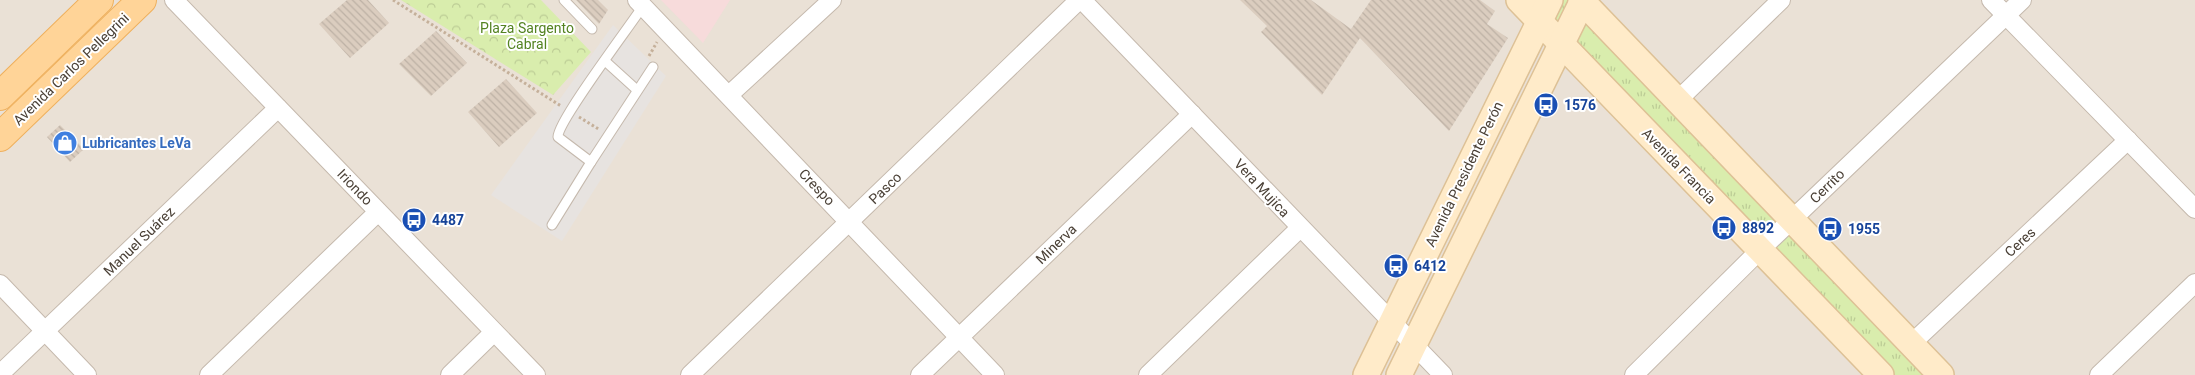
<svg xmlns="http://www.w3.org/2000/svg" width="2195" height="375" viewBox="0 0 2195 375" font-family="Roboto,sans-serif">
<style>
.residential{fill:#eae1d6}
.medical{fill:#f7dbdb}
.grass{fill:url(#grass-tufts)}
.park{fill:url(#park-crowns)}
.parking{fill:#e7e3e0}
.building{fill:url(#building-back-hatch)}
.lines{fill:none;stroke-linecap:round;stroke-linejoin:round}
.lane-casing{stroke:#c5b9ad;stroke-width:11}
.street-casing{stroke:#c5b9ad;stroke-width:20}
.secondary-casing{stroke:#ddc196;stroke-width:28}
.primary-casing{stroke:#efb05d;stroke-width:30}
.path{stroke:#c5b09a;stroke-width:3;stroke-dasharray:2.5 2.5;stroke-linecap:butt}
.lane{stroke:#fff;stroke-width:9}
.street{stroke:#fff;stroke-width:18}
.secondary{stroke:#ffebc9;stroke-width:25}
.primary{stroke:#ffd498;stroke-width:28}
.labels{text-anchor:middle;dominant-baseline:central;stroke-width:4;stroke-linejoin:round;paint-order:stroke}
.park-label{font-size:14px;fill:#548322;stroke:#fff}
.street-label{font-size:14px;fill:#4a4036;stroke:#fff}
.transit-label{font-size:14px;font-weight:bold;fill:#164399;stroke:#fff;text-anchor:start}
.shop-label{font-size:14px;font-weight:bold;fill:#366cbe;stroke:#fff;text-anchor:start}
</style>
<defs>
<pattern id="grass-tufts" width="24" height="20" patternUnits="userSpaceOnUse" patternTransform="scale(1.25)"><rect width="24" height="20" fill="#d9edad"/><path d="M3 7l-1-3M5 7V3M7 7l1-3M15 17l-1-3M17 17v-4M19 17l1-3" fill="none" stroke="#bccc95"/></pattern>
<pattern id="park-crowns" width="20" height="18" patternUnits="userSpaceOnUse" patternTransform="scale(1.25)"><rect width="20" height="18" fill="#d9edad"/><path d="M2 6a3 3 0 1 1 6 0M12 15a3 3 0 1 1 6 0" fill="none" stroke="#bccc95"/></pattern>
<pattern id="building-back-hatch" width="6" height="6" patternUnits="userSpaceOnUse" patternTransform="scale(1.25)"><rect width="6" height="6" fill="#dbcdbf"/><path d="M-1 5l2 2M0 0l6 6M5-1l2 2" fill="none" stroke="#bdb1a5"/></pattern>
</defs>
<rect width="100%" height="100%" fill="#f6f0e8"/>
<rect class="residential" x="0" y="0" width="2195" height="375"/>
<path class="medical" d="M661 0H730L703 43Z"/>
<path class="grass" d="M1519 0H1581L1941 375H1881Z"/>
<path class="park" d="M401 0H541L591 52 553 95Z"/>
<path class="parking" d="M613 25 666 76 562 241 491 195Z"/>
<g class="building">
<path d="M347 0H368L389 23 350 58 319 24Z"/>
<path d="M576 0H598L608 10 599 24Z"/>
<path d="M1240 0H1311L1351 29 1371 0H1480L1495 11 1487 24 1508 38 1449 131 1360 38 1322 95 1261 32 1267 26Z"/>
<path d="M436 31 467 63 431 96 399 64Z"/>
<path d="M506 79 537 113 499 147 468 112Z"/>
<path d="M60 125 84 149 70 162 47 137Z"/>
</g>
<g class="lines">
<defs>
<g id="lane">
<path d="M564 0 592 29"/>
<path d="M643 6C630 26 557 122 558 137L591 162 653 67"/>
<path d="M605 61 637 90"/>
<path d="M552 225 591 162"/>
</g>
<g id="street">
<path d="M174 0 536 375"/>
<path d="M637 0 995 375"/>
<path d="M1082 0 1443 375"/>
<path d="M1991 0 2195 209"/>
<path d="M729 95 832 0"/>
<path d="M1677 101 1781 0"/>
<path d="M0 284 87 375"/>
<path d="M1911 344 2128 140"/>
<path d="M0 374 278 108"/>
<path d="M209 375 378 212"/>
<path d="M450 375 494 332"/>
<path d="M690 375 1079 0"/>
<path d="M920 375 1192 114"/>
<path d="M1148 375 1300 228"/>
<path d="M1634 375 1760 250 2022 0"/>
<path d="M2099 375 2195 283"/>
</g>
<g id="secondary">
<path d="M1519 0 1881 375"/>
<path d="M1581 0 1941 375"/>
<path d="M1366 375 1550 0"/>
<path d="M1399 375 1583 0"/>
</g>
<g id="primary">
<path d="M0 96 99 0"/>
<path d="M0 137 142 0"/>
</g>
</defs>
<use href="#lane" class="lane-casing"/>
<use href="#street" class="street-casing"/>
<use href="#secondary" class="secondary-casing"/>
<use href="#primary" class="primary-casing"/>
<g class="path">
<path d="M393 0 561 106"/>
<path d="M649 56 657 42"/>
<path d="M579 117 600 130"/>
</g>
<use href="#lane" class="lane"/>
<use href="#street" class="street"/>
<use href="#secondary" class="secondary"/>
<use href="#primary" class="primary"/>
</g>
<defs>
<symbol id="bus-disc" viewBox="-11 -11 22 22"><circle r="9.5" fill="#1a4fb4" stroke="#fff"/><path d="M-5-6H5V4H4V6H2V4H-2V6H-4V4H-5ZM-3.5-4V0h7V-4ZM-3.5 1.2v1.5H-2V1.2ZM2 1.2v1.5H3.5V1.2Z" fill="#fff"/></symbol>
<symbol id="shop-disc" viewBox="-11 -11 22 22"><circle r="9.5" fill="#3f7fe0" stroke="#fff"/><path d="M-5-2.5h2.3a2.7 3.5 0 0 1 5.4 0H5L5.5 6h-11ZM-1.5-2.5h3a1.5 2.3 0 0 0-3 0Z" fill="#fff"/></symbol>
</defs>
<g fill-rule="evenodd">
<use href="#bus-disc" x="1532" y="91" width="28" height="28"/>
<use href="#shop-disc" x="51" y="129" width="28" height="28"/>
<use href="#bus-disc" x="400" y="206" width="28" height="28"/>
<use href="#bus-disc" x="1710" y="214" width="28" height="28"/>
<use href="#bus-disc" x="1816" y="215" width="28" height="28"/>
<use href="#bus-disc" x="1382" y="252" width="28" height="28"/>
</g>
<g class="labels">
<g class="park-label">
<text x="527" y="28">Plaza Sargento<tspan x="527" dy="16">Cabral</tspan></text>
</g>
<g class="street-label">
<text transform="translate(71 69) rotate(-44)">Avenida Carlos Pellegrini</text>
<text transform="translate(1679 166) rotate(46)">Avenida Francia</text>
<text transform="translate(1464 174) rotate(-64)">Avenida Presidente Perón</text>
<text transform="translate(1827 186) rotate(-44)">Cerrito</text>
<text transform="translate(355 187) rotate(46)">Iriondo</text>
<text transform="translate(817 187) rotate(46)">Crespo</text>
<text transform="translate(885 188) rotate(-44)">Pasco</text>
<text transform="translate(1262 188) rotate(47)">Vera Mujíca</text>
<text transform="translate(139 241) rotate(-44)">Manuel Suárez</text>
<text transform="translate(2020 242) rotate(-43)">Ceres</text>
<text transform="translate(1056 244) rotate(-44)">Minerva</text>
</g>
<g class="transit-label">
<text x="1564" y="105">1576</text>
<text x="432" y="220">4487</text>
<text x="1742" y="228">8892</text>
<text x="1848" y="229">1955</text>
<text x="1414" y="266">6412</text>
</g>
<g class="shop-label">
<text x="82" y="143">Lubricantes LeVa</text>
</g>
</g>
</svg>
